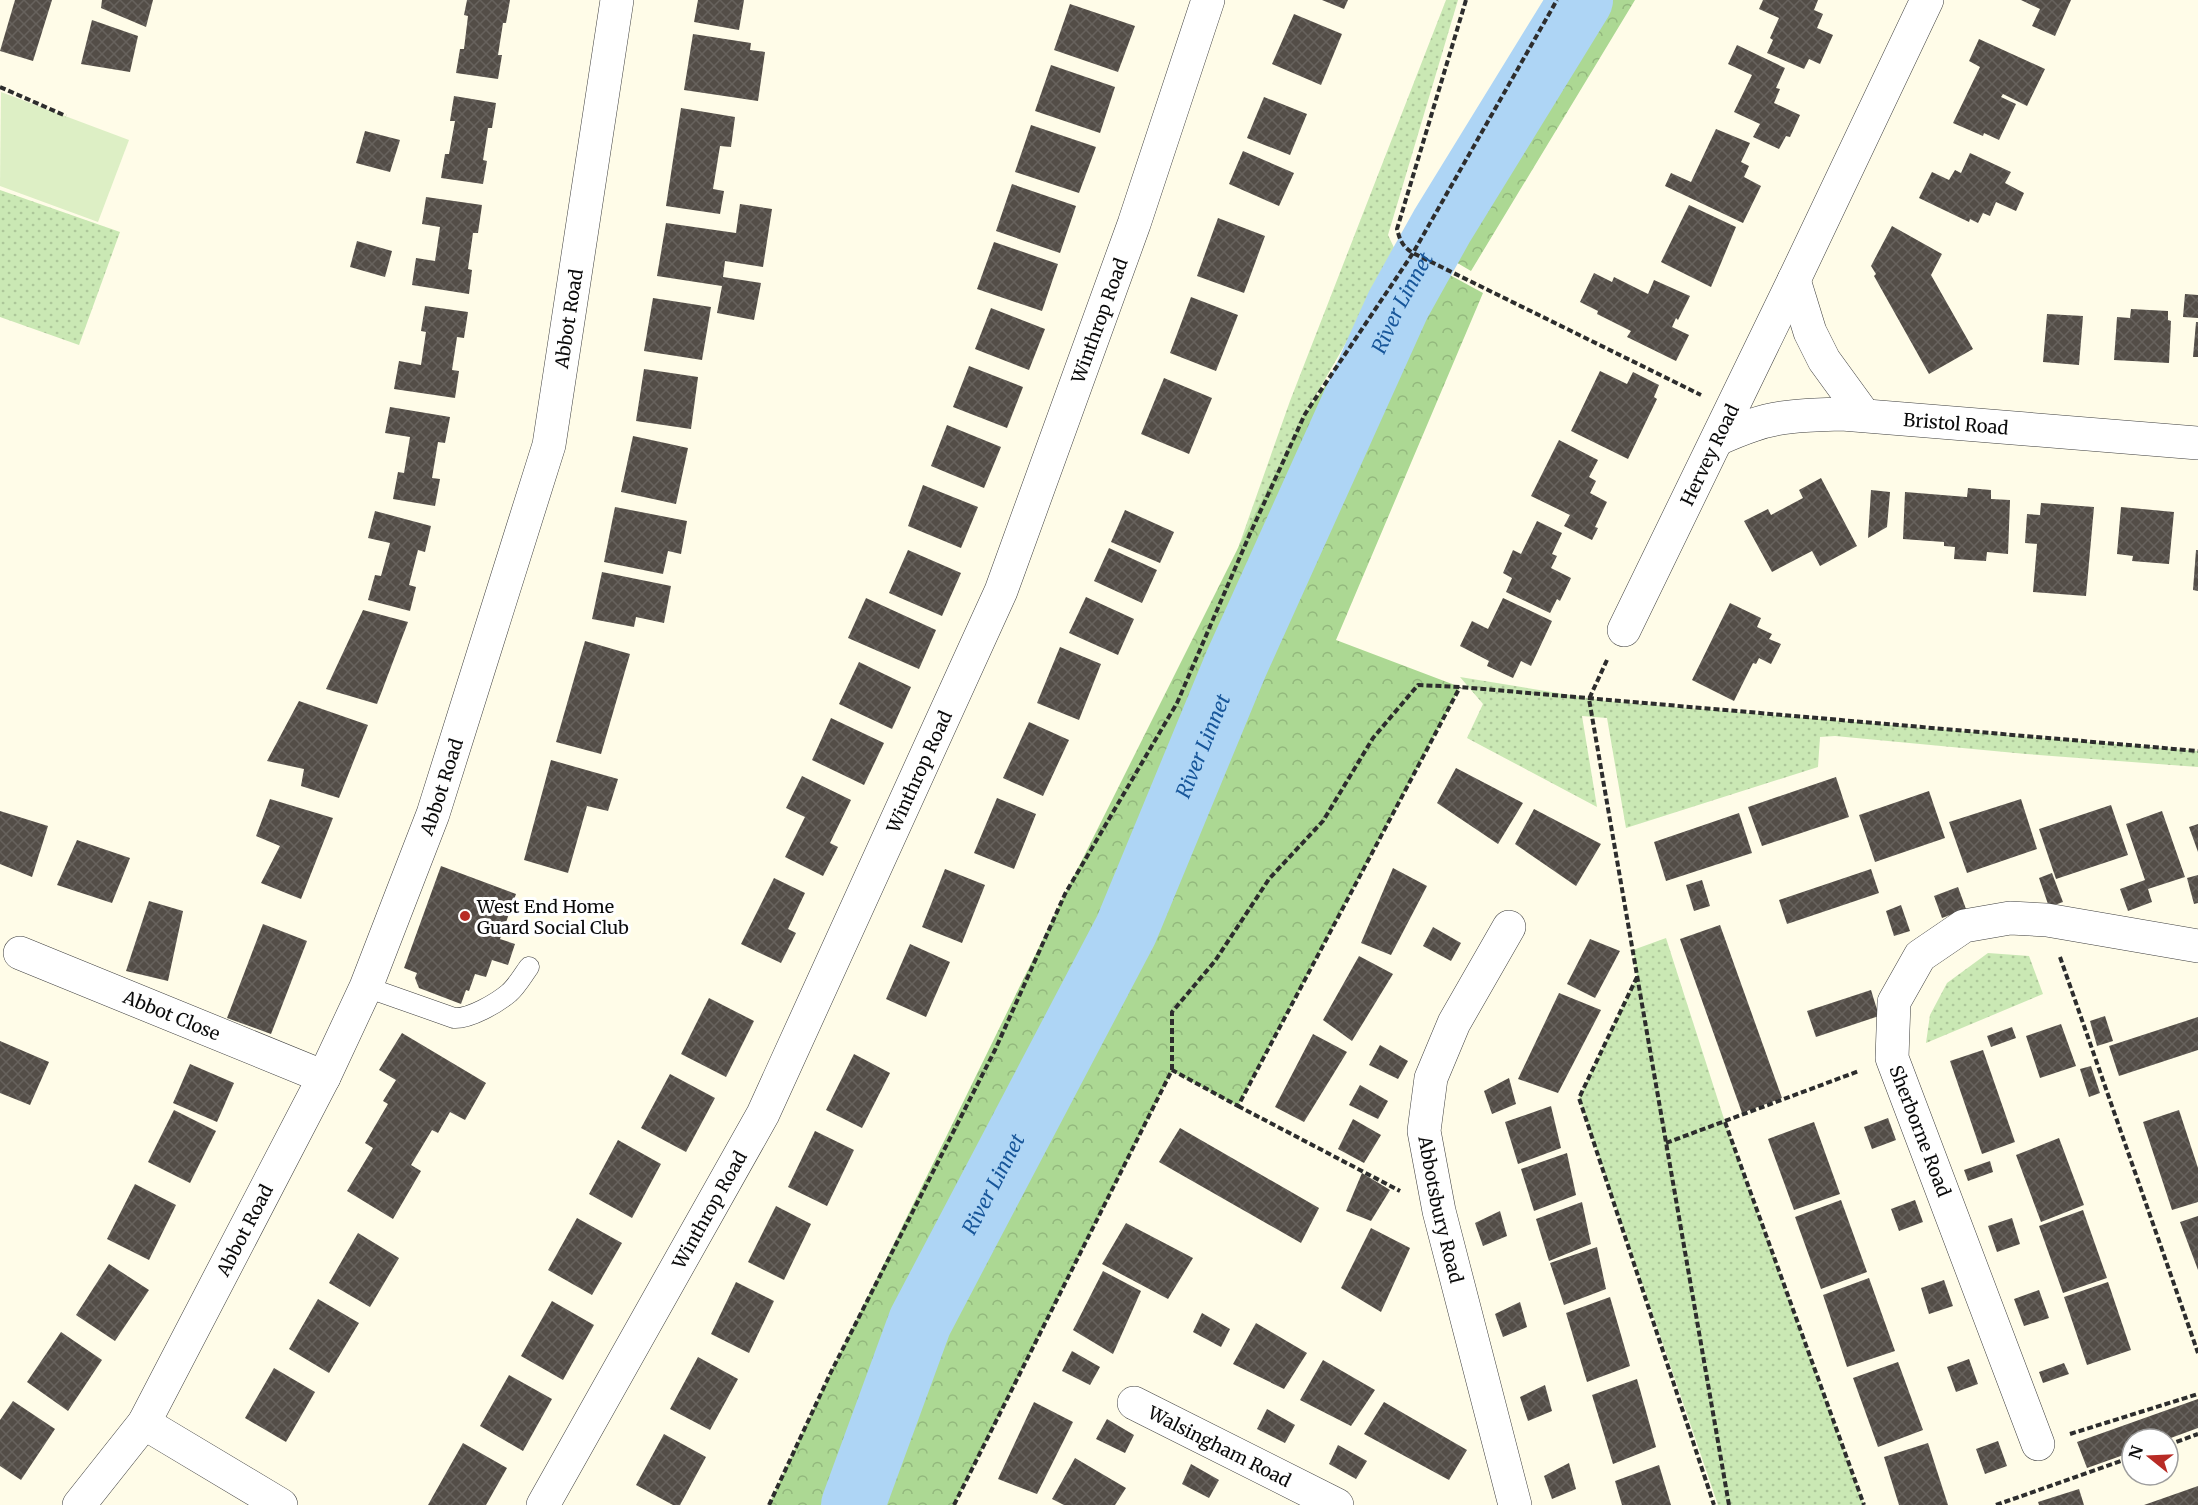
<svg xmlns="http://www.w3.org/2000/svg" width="2198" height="1505" viewBox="0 0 2198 1505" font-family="Merriweather,serif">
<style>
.grass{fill:url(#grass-dots)}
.forest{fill:url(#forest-crowns)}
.pitch{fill:#ddefc5}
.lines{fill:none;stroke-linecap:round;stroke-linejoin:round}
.river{stroke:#aed5f5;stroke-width:64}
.building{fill:url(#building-cross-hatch)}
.service-casing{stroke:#3e3e3e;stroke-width:21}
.minor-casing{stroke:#3e3e3e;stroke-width:34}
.path{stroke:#2d2d2d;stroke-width:4;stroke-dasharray:6 3;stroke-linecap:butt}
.service{stroke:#fff;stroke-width:20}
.minor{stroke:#fff;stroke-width:33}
.poi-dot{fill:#b82b25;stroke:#fff;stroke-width:2}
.labels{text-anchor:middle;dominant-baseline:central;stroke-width:6;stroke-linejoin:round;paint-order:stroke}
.street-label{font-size:18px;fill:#0b0b0b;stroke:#fff}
.poi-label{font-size:18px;fill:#0b0b0b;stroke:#fff;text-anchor:start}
.water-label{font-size:20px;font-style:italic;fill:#17569a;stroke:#fff}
</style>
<defs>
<pattern id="grass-dots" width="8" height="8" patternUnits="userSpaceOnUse" patternTransform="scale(1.5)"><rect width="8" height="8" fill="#cae8b4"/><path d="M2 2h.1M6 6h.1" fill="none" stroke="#acc699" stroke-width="1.8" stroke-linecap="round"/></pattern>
<pattern id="forest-crowns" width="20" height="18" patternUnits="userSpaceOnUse" patternTransform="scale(1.5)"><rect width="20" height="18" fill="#acd893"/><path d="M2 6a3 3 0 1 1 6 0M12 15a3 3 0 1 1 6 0" fill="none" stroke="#93b87d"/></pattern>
<pattern id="building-cross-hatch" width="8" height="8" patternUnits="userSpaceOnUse" patternTransform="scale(1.5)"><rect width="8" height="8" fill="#534d47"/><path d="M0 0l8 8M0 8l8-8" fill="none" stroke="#67625d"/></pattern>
</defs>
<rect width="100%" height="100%" fill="#fffce8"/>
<g class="grass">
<path d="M1446 0H1458L1388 235 1397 254 1305 414 1237 551 1290 401Z"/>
<path d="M0 190 120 232 79 345 0 317Z"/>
<path d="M1460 677 1606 701 2198 751V767L2026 754 1835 736 1820 737 1818 767 1626 828 1607 718 1582 716 1597 807 1467 738 1483 704Z"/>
<path d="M1666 938 1725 1122 1864 1505H1718L1579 1098 1637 977 1633 950Z"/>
<path d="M1988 953 2029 956 2043 994 1926 1043 1930 1015 1947 983Z"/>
</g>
<g class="forest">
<path d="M1571 0H1635L1471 271 1454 261 1425 248Z"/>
<path d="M1412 264 1448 274 1483 293 1336 640 1460 687 1238 1106 1172 1071 954 1505H769L831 1372 1065 894 1305 414Z"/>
</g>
<path class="pitch" d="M1 92 129 140 98 222 0 186Z"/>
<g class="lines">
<path class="river" id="s1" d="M853 1505 920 1322 1126 930 1236 664 1398 305 1442 226 1581 0"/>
</g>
<g class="building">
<path d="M15 0H52L33 61 0 51Z"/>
<path d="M102 0H153L146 27 101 8Z"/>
<path d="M467 0H510L506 23H503L498 55H502L498 79 456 73 460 49H464L468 16 464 15Z"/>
<path d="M698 0H744L739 30 694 22Z"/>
<path d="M1322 0H1348L1344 9Z"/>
<path d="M1763 0H1818L1814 10 1823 14 1817 28 1833 35 1820 64 1809 59 1804 69 1767 53 1773 40 1770 38 1779 18 1759 9Z"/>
<path d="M2021 0H2071L2055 36 2032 26 2040 9Z"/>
<path d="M1070 4 1135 26 1118 72 1054 50Z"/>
<path d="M1294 14 1342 34 1321 85 1272 64Z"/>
<path d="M92 20 138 36 130 72 81 64Z"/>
<path d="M693 34 751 43 750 50 765 52 758 101 684 90Z"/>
<path d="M1979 39 2045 69 2027 106 2003 94 2001 97 2016 104 1999 140 1984 133 1983 136 1953 123 1980 67 1969 61Z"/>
<path d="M1737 45 1785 68 1776 88 1780 89 1774 103 1800 115 1790 137 1786 136 1779 149 1753 137 1760 124 1734 112 1752 75 1728 64Z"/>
<path d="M1051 65 1115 87 1100 133 1035 111Z"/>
<path d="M454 96 496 103 492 128H488L483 160 487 161 483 184 441 178 445 154H449L455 121H450Z"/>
<path d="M1264 97 1307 114 1290 155 1247 138Z"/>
<path d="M681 108 735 117 731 147 720 146 713 189 724 191 720 214 666 206Z"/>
<path d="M1031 125 1096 147 1079 193 1015 172Z"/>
<path d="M1716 129 1750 143 1741 162 1749 166 1744 177 1761 186 1743 223 1665 186 1671 173 1691 182Z"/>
<path d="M365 131 400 140 390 172 356 163Z"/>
<path d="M1243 151 1294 173 1279 206 1229 184Z"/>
<path d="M1970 153 2011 172 2005 183 2024 193 2016 211 1996 202 1990 216 1983 213 1978 223 1970 219 1969 222 1919 198 1932 172 1949 180 1955 170 1961 173Z"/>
<path d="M1012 184 1076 206 1060 253 996 231Z"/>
<path d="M426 197 482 205 478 233H473L468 269 472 270 469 294 412 285 416 258 435 261 440 227 422 224Z"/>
<path d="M740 204 772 209 763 267 725 261 723 277 761 283 754 320 717 313 722 286 657 276 666 223 736 233Z"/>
<path d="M1689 205 1736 227 1711 287 1661 262Z"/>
<path d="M1218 218 1265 236 1244 293 1197 276Z"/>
<path d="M1892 226 1942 254 1931 275 1973 349 1929 374 1874 276 1876 274 1871 266Z"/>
<path d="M357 241 392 251 385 277 350 267Z"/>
<path d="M994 242 1058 264 1042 311 977 289Z"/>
<path d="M1594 273 1612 282 1614 277 1648 294 1654 280 1690 296 1678 320 1676 318 1672 327 1689 335 1676 361 1627 337 1631 331 1597 314 1598 311 1580 302Z"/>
<path d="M2185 294 2198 295V318L2183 317Z"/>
<path d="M1191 297 1238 315 1216 371 1170 353Z"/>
<path d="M653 298 711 307 702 360 644 351Z"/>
<path d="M425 306 468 312 464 338 457 337 452 370 459 371 455 398 394 389 399 361 421 365 426 332 421 331Z"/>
<path d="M991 308 1045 329 1029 370 975 349Z"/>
<path d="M2131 309 2168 311V320L2171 321 2169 363 2114 360 2117 317 2130 318Z"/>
<path d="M2047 314 2083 316 2079 365 2043 362Z"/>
<path d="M2196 322H2198V357H2193Z"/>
<path d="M969 366 1023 387 1007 428 953 407Z"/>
<path d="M644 369 698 377 691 429 636 421Z"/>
<path d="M1600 371 1627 384 1633 372 1659 385 1654 397 1657 399 1628 459 1571 431Z"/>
<path d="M1164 378 1212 398 1189 454 1141 434Z"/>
<path d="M390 407 450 417 445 443 438 442 432 478 440 479 435 506 393 499 398 472 404 473 410 437 385 433Z"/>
<path d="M947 425 1001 447 984 488 931 466Z"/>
<path d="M633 436 688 448 676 504 621 492Z"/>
<path d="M1559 440 1598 460 1589 477 1596 481 1590 493 1607 502 1595 527 1598 528 1592 540 1564 526 1570 515 1531 496Z"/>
<path d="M1821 478 1857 546 1820 566 1812 551 1772 572 1744 521 1768 509 1771 515 1788 506 1803 498 1799 490Z"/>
<path d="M923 485 978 507 961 548 908 526Z"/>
<path d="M1968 488 1991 490V499L2010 500 2008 554 1987 552 1986 561 1954 559 1955 547 1944 546V542L1903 539 1905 492 1967 497Z"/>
<path d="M1871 490 1890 492 1887 527 1868 538Z"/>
<path d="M2041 503 2094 507 2086 596 2033 592 2037 544 2025 543 2027 514 2040 515Z"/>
<path d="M615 507 687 521 681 554 668 551 663 574 604 562Z"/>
<path d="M2121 507 2174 512 2169 564 2132 561 2133 556 2117 554Z"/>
<path d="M1125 510 1174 532 1160 563 1111 542Z"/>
<path d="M375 511 431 526 425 552 418 550 409 585 416 587 410 611 368 600 375 575 381 576 390 543 368 538Z"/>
<path d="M1537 521 1562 533 1552 554 1557 556 1551 568 1571 578 1560 601 1557 599 1550 613 1506 592 1512 578 1503 573 1513 550 1521 554Z"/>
<path d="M1109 548 1157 570 1142 603 1094 581Z"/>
<path d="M908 550 961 573 942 616 889 593Z"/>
<path d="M2196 550H2198V591L2193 590Z"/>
<path d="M602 572 671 586 664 623 636 617 634 627 592 619Z"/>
<path d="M1086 597 1134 619 1118 655 1069 633Z"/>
<path d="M866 598 936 630 919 669 848 638Z"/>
<path d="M1503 598 1552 621 1531 666 1521 661 1513 678 1487 666 1489 661 1460 646 1472 621 1488 629Z"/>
<path d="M1730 603 1761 618 1757 627 1772 634 1769 639 1781 644 1771 664 1759 658 1756 664 1753 663 1734 701 1692 680Z"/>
<path d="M363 610 408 622 377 704 326 689Z"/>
<path d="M585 641 630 654 601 754 556 742Z"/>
<path d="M1060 647 1101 664 1079 720 1037 703Z"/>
<path d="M859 662 911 687 892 729 839 704Z"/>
<path d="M299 701 368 725 339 798 301 786 304 769 267 761Z"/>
<path d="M831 718 884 743 864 785 812 760Z"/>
<path d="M1029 722 1069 740 1043 796 1003 778Z"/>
<path d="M551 760 618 779 608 811 587 806 568 873 524 860Z"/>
<path d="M1456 768 1523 803 1498 844 1437 803Z"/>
<path d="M802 776 851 800 830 843 838 847 823 876 785 857 805 817 786 808Z"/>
<path d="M1836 777 1849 817 1762 846 1748 807Z"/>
<path d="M1929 791 1945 838 1875 862 1859 815Z"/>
<path d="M997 798 1036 814 1014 869 974 853Z"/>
<path d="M270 799 333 818 301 899 261 883 280 846 256 836Z"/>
<path d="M2021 799 2037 849 1967 873 1949 822Z"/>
<path d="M2111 805 2128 855 2056 879 2039 829Z"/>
<path d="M1534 809 1601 844 1576 886 1515 844Z"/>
<path d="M0 811 48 826 32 877 0 864Z"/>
<path d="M2162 811 2185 877 2148 889 2152 902 2128 911 2120 889 2145 880 2126 824Z"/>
<path d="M1739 813 1752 853 1666 881 1654 842Z"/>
<path d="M2198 824V852L2189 827Z"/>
<path d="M77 840 130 858 112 903 57 885Z"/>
<path d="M441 866 516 894 500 939 515 944 508 965 492 960 486 977 475 974 469 991 466 990 461 1004 419 988 415 978 417 973 404 968Z"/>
<path d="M1393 868 1427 886 1391 955 1361 943Z"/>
<path d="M945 869 985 885 962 943 922 927Z"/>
<path d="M1871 869 1879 893 1787 924 1779 900Z"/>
<path d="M2052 873 2063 902 2049 907 2039 878Z"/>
<path d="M2198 875V903L2194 904 2187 878Z"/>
<path d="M774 878 805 893 788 929 796 933 781 963 741 944Z"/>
<path d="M1702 880 1710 906 1694 911 1686 885Z"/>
<path d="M1958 887 1966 909 1942 918 1934 896Z"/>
<path d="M149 901 183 911 168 981 126 971Z"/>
<path d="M1901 905 1910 931 1894 936 1886 911Z"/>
<path d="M263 924 307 941 271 1034 227 1018Z"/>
<path d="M1720 925 1782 1098 1742 1113 1680 939Z"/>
<path d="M1433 927 1461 943 1451 961 1423 946Z"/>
<path d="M1590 939 1620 951 1595 998 1567 984Z"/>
<path d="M910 944 950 962 926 1017 886 999Z"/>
<path d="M1359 956 1393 974 1352 1041 1323 1020Z"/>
<path d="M1871 990 1879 1016 1816 1037 1807 1011Z"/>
<path d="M1559 993 1601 1010 1558 1093 1518 1079Z"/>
<path d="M709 998 754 1021 726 1077 681 1054Z"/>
<path d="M2105 1016 2113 1041 2097 1046 2090 1021Z"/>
<path d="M2198 1017V1050L2119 1076 2109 1046Z"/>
<path d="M2061 1024 2076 1066 2040 1078 2026 1036Z"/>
<path d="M2012 1027 2016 1038 1991 1047 1987 1036Z"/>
<path d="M402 1033 486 1083 465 1120 450 1112 438 1133 432 1130 411 1165 421 1171 393 1219 347 1191 373 1148 365 1143 388 1104 383 1101 396 1080 379 1070Z"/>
<path d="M1313 1034 1347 1052 1304 1122 1275 1107Z"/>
<path d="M0 1041 49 1062 30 1105 0 1093Z"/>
<path d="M1380 1045 1408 1061 1398 1079 1369 1065Z"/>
<path d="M1983 1050 2015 1142 1982 1154 1950 1061Z"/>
<path d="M854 1054 890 1073 862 1128 826 1110Z"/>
<path d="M190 1064 234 1083 217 1122 173 1103Z"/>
<path d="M2091 1066 2100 1093 2089 1097 2080 1069Z"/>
<path d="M670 1074 715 1098 686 1152 641 1128Z"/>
<path d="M1509 1078 1516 1104 1492 1114 1484 1091Z"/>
<path d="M1360 1085 1388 1101 1378 1119 1349 1105Z"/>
<path d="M1551 1106 1561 1148 1518 1164 1505 1122Z"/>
<path d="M174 1110 216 1131 190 1183 148 1162Z"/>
<path d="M2179 1110 2198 1168V1202L2172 1210 2143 1122Z"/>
<path d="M1888 1118 1896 1140 1872 1149 1864 1127Z"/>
<path d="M1353 1119 1381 1135 1364 1163 1338 1149Z"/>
<path d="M1814 1122 1840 1194 1794 1210 1768 1139Z"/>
<path d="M1180 1128 1319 1208 1301 1243 1159 1162Z"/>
<path d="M815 1131 854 1150 827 1206 788 1187Z"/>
<path d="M2059 1138 2084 1205 2041 1222 2016 1155Z"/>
<path d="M618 1140 661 1164 632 1218 589 1194Z"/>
<path d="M1567 1153 1576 1195 1534 1211 1521 1169Z"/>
<path d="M1990 1161 1993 1172 1968 1181 1964 1170Z"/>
<path d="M1362 1173 1390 1190 1371 1221 1346 1211Z"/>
<path d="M135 1184 176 1205 149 1260 107 1239Z"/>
<path d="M1841 1200 1867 1272 1821 1289 1795 1217Z"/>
<path d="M1915 1200 1923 1222 1899 1231 1891 1209Z"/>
<path d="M1582 1202 1591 1244 1549 1261 1536 1219Z"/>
<path d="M776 1206 811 1224 784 1280 748 1262Z"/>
<path d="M2083 1210 2107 1278 2063 1293 2039 1226Z"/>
<path d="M1500 1211 1507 1236 1483 1246 1475 1223Z"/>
<path d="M2198 1216V1270L2180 1222Z"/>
<path d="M577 1218 622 1243 592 1295 548 1270Z"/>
<path d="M2012 1218 2020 1244 1997 1252 1988 1226Z"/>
<path d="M1126 1223 1193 1258 1168 1299 1102 1264Z"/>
<path d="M1371 1228 1410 1248 1381 1312 1341 1288Z"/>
<path d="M358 1233 399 1258 370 1307 329 1283Z"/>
<path d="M1597 1247 1606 1289 1564 1305 1550 1263Z"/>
<path d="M109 1264 149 1290 115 1341 76 1315Z"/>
<path d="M1103 1271 1141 1291 1113 1354 1073 1330Z"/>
<path d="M1869 1278 1895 1351 1847 1367 1823 1295Z"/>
<path d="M1944 1280 1953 1306 1929 1314 1921 1288Z"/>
<path d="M736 1282 774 1301 749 1353 711 1334Z"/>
<path d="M2108 1282 2131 1350 2087 1365 2064 1297Z"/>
<path d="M2039 1290 2049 1318 2024 1326 2014 1299Z"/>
<path d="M1610 1297 1630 1366 1587 1382 1566 1313Z"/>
<path d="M318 1299 359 1323 329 1373 289 1349Z"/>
<path d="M552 1301 594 1325 563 1380 521 1356Z"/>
<path d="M1520 1302 1527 1327 1503 1337 1495 1314Z"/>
<path d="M1202 1313 1230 1329 1221 1347 1193 1332Z"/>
<path d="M1256 1323 1307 1353 1284 1389 1233 1364Z"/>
<path d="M61 1332 102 1360 68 1411 27 1382Z"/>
<path d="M1072 1351 1100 1367 1090 1385 1062 1371Z"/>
<path d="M698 1357 738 1379 710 1430 670 1409Z"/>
<path d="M1969 1359 1978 1384 1956 1392 1947 1367Z"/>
<path d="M1323 1360 1375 1390 1351 1426 1300 1400Z"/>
<path d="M1898 1362 1923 1430 1878 1447 1853 1378Z"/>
<path d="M2064 1363 2069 1374 2043 1383 2039 1372Z"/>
<path d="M274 1368 315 1392 286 1442 245 1418Z"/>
<path d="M509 1375 552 1399 523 1451 480 1426Z"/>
<path d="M1637 1379 1656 1447 1613 1464 1592 1395Z"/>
<path d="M1545 1385 1552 1411 1528 1421 1520 1397Z"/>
<path d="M2198 1399V1428L2168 1439H2132V1452L2087 1468 2077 1442Z"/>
<path d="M13 1401 55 1429 21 1480 0 1466V1420Z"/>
<path d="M1034 1402 1073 1422 1037 1494 998 1479Z"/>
<path d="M1384 1402 1467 1450 1449 1480 1364 1434Z"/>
<path d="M1267 1409 1295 1425 1285 1443 1257 1429Z"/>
<path d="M1107 1419 1134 1435 1125 1453 1096 1439Z"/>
<path d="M664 1434 706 1457 680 1505H673L636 1485Z"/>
<path d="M1998 1441 2007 1466 1985 1474 1976 1449Z"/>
<path d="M463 1443 507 1468 486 1505H428Z"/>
<path d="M1928 1443 1948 1505H1899L1884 1457Z"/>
<path d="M1338 1445 1367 1461 1356 1479 1329 1464Z"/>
<path d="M1075 1458 1126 1488 1115 1505H1064L1052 1499Z"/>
<path d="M1569 1463 1576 1489 1552 1499 1544 1476Z"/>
<path d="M1191 1464 1219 1480 1209 1498 1182 1484Z"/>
<path d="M1659 1465 1671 1505H1622L1615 1481Z"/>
<path d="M2198 1486V1505H2144Z"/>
<path d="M2079 1489 2084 1505H2039L2038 1502Z"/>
</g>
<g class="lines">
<defs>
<path id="service" d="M366 987 454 1018C470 1019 497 1003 509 993 517 986 523 975 529 967"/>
<g id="minor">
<path d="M1794 280 1810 332 1824 360 1864 415"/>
<path id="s2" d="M1718 439C1729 434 1741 429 1753 425 1781 415 1812 415 1842 414L2198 443"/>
<path id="s3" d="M1624 630 1794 280 1927 0"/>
<path id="s4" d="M1509 927 1454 1023 1431 1078 1424 1131 1439 1211 1515 1505"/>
<path id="s5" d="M20 953 324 1077"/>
<path id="s6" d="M1134 1403 1337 1505"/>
<path d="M144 1423 281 1505"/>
<path d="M2038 1444 1892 1058 1894 1002 1920 956 1964 926 2010 918 2047 920 2198 946"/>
<path id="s7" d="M79 1505 144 1423 324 1077 366 987 433 814 549 445 617 0"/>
<path id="s8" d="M543 1505 763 1114 1001 591 1134 224 1208 0"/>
</g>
</defs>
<use href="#service" class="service-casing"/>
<use href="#minor" class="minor-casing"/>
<g class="path">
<path d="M1466 0 1397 229C1400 241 1403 247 1413 253L1701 395"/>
<path d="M0 87 66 116"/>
<path d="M1607 660 1589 699 1729 1505"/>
<path d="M2060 957 2198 1353"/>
<path d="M1637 977 1579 1098 1714 1505"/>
<path d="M1172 1070V1012L1215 961 1269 879 1323 821 1373 738 1418 685 1460 687 2198 751"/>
<path d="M1238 1106 1400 1191"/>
<path d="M1725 1122 1864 1505"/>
<path d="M1666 1143 1859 1071"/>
<path d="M2070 1434 2198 1394"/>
<path d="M2168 1445 2198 1434"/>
<path d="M769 1505 831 1372 995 1050 1065 894 1177 703 1249 536 1305 414 1413 253 1557 0"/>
<path d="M954 1505 1172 1070 1238 1106 1460 687"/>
<path d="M1996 1505 2132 1457"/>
</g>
<use href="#service" class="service"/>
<use href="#minor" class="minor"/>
</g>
<circle class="poi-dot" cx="465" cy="916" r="6"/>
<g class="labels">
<g class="street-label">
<text stroke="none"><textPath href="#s7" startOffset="1294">Abbot Road</textPath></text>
<text stroke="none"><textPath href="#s8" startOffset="1311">Winthrop Road</textPath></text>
<text stroke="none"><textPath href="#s2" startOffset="242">Bristol Road</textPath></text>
<text stroke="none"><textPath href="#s3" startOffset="195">Hervey Road</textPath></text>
<text stroke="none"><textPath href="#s8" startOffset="825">Winthrop Road</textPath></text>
<text stroke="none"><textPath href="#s7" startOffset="808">Abbot Road</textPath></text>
<text stroke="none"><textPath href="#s5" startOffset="164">Abbot Close</textPath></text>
<text transform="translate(1920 1131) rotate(69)">Sherborne Road</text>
<text stroke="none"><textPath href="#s8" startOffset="339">Winthrop Road</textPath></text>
<text stroke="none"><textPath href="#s4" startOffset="304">Abbotsbury Road</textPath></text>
<text stroke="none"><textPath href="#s7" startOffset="322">Abbot Road</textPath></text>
<text stroke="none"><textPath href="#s6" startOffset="96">Walsingham Road</textPath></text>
</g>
<g class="poi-label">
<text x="477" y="906">West End Home<tspan x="477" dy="21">Guard Social Club</tspan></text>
</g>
<g class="water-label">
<text stroke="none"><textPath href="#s1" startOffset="1323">River Linnet</textPath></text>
<text stroke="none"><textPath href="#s1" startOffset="837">River Linnet</textPath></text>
<text stroke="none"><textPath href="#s1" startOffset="351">River Linnet</textPath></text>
</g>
</g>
<g transform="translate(2150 1457) rotate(288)"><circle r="28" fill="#ffffff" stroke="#9d9d9d" stroke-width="1.5"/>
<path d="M0-4.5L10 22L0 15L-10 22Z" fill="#b82b25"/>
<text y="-9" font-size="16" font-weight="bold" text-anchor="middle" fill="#0b0b0b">N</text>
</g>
</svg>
